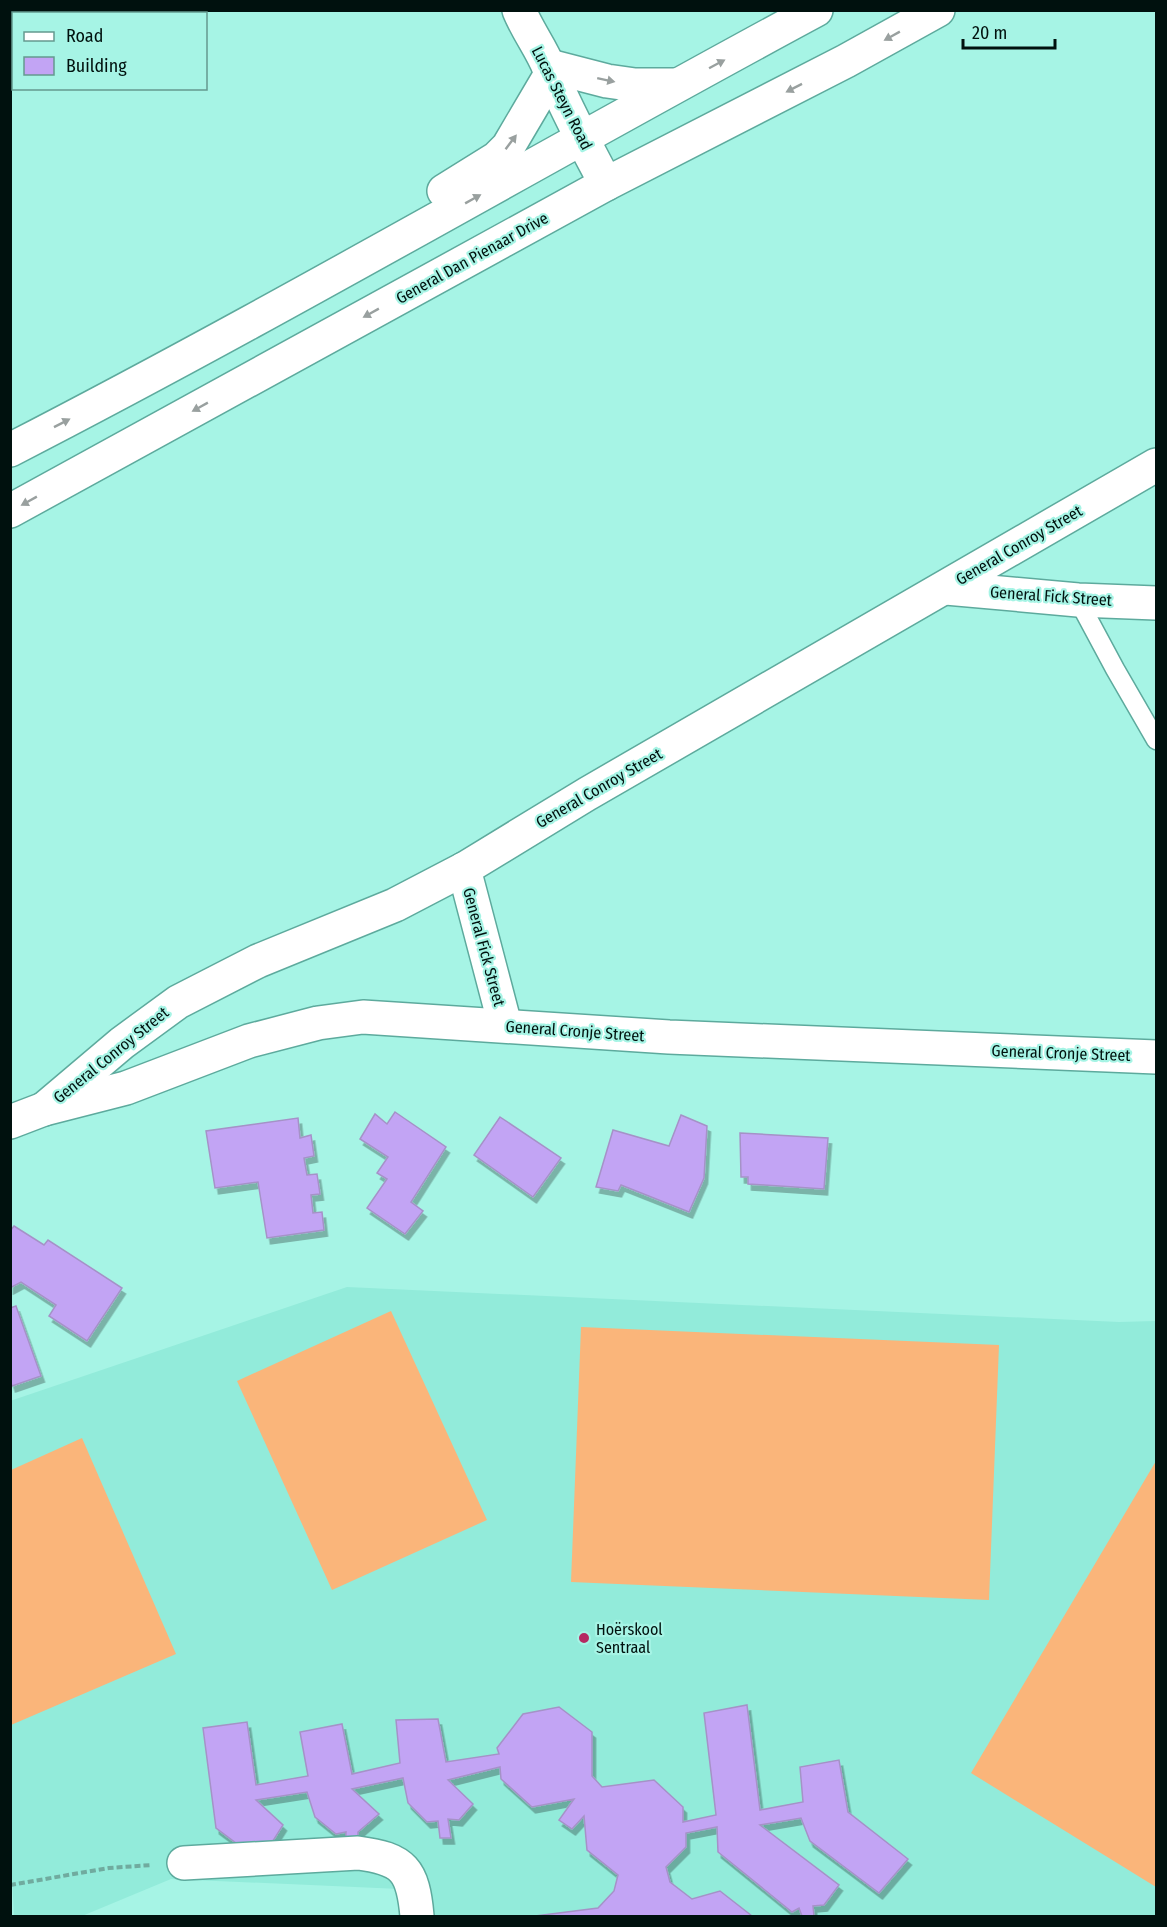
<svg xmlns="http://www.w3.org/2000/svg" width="1167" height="1927" viewBox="0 0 1167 1927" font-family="'Fira Sans Condensed',sans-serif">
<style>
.built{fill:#92ebda}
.grass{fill:#fab57a}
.building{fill:#c2a4f4;stroke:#a592c7;stroke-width:1.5;filter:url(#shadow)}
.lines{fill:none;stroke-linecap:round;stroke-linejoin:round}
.lane-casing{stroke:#5daa9d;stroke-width:21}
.street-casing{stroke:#5daa9d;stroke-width:36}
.secondary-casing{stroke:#5daa9d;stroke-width:36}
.path{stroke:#70ab9f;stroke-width:4;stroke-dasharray:6 3;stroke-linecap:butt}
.lane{stroke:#fff;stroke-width:18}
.street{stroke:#fff;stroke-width:33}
.secondary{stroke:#fff;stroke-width:33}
.oneway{fill:#99a09f}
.poi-dot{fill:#b52962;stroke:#a6f4e5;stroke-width:2}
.labels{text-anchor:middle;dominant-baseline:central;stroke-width:4.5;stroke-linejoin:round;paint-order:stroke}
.street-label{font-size:16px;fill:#00110e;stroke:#a6f4e5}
.poi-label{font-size:16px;fill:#00110e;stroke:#a6f4e5;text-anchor:start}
</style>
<defs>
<filter id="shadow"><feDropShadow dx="3.5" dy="6" stdDeviation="0" flood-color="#0004"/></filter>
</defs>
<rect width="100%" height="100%" fill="#a6f4e5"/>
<path class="built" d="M347 1287 1119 1322 1156 1321V1916H402L400 1889 171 1879 82 1916H14L12 1876H10V1401Z"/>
<g class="grass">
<path d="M391 1311 487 1520 332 1590 237 1381Z"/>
<path d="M581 1327 999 1345 989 1600 571 1582Z"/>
<path d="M82 1438 176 1654 11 1725V1470Z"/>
<path d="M1156 1461V1887L971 1773Z"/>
</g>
<g class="building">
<path d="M395 1112 446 1147 411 1202 423 1211 405 1234 367 1208 387 1179 377 1173 388 1157 360 1139 375 1114 387 1124Z"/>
<path d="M681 1115 707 1126 704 1178 689 1212 621 1185 618 1191 596 1187 613 1130 669 1146Z"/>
<path d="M500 1117 561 1158 533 1197 474 1155Z"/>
<path d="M298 1118 300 1138 311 1135 314 1156 304 1158 307 1175 317 1174 320 1194 311 1195 313 1213 322 1212 324 1230 267 1238 258 1182 215 1188 206 1131Z"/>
<path d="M740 1133 828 1138 824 1189 748 1184V1177H741Z"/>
<path d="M14 1226 44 1245 48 1240 122 1288 87 1341 49 1316 56 1305 21 1282 10 1288V1231Z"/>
<path d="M16 1306 41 1376 12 1386 10 1380V1308Z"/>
<path d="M747 1705 760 1810 803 1802 800 1767 839 1760 848 1812 908 1859 879 1893 810 1841 801 1818 760 1825 839 1885 824 1905 813 1906 814 1916H802L799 1908 792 1912 718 1852 717 1827 686 1833V1847L666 1867 670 1882 692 1899 720 1891 752 1916H535L598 1908 614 1891 618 1875 587 1850 584 1816 572 1829 559 1820 574 1799 532 1807 501 1779 500 1767 448 1780 473 1804 459 1820 448 1819 451 1838H440L438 1821 427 1822 408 1803 403 1778 352 1789 379 1814 358 1832V1845L345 1847 346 1832 336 1834 315 1817 307 1792 256 1800 283 1825 271 1844 240 1846 216 1828 203 1728 247 1722 256 1785 308 1776 300 1732 342 1724 352 1774 400 1763 396 1720 438 1719 446 1762 499 1754 497 1748 523 1714 559 1707 592 1732V1776L602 1787 654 1780 683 1807V1822L716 1815 704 1713Z"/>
</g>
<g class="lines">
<defs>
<path id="lane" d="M1078 600 1115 669 1156 740"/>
<g id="street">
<path d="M946 588 1078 600 1156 603"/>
<path d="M464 869 505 1025"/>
<path d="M44 1109 122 1043 178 1002 258 961 395 905 464 869 587 794 1156 465"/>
<path d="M10 1122 44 1109 126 1088 249 1041 318 1023 363 1017 669 1037 1156 1057"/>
<path d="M184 1863 358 1853C404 1859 413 1870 417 1916"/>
</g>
<g id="secondary">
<path d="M519 10C527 30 541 48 549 68 565 108 586 146 606 184"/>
<path d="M549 66 607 81 635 85H674"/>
<path d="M444 191 497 158 508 147 551 74"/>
<path d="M10 450C282 310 546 155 816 10"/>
<path d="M10 511 606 184 846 61 938 10"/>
</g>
</defs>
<use href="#lane" class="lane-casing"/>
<use href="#street" class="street-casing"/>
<use href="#secondary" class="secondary-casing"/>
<path class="path" d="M10 1885 109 1868 152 1865"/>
<use href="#lane" class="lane"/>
<use href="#street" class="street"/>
<use href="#secondary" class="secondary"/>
</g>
<defs><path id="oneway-solid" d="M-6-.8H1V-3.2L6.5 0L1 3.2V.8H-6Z" transform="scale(1.5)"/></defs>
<g class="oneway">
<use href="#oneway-solid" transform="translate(892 36) rotate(151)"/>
<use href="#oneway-solid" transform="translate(717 64) rotate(-28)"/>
<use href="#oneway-solid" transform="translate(606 80) rotate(12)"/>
<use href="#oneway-solid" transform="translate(794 88) rotate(153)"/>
<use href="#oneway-solid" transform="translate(511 142) rotate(-53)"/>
<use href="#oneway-solid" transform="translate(473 199) rotate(-29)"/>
<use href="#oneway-solid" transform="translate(371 313) rotate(151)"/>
<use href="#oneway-solid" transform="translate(200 407) rotate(151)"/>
<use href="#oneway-solid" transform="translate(62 423) rotate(-27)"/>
<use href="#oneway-solid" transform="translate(29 501) rotate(151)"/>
</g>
<circle class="poi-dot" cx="584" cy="1638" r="6"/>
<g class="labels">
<g class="street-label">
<text transform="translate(562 98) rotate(63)">Lucas Steyn Road</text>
<text transform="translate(472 258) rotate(-29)">General Dan Pienaar Drive</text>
<text transform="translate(1019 545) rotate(-30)">General Conroy Street</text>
<text transform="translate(1051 596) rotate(4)">General Fick Street</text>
<text transform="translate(599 788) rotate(-30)">General Conroy Street</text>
<text transform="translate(484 947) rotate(75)">General Fick Street</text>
<text transform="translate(575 1031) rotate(4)">General Cronje Street</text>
<text transform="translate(1061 1053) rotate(2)">General Cronje Street</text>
<text transform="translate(111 1055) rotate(-39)">General Conroy Street</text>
</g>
<g class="poi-label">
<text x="596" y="1629">Hoërskool<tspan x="596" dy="18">Sentraal</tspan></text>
</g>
</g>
<rect width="1167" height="1927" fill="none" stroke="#00110e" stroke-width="24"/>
<rect x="12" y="12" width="195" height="78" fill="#a6f4e5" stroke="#64998f" stroke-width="1.5"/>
<rect x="24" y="32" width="30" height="9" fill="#ffffff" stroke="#64998f" stroke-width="1.5"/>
<text x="66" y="42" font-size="18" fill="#00110e">Road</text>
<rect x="24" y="57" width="30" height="18" fill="#c2a4f4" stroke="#64998f" stroke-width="1.5"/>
<text x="66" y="72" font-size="18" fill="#00110e">Building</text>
<path d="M963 39v9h92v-9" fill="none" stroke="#00110e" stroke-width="3"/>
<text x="972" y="39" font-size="18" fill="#00110e" stroke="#a6f4e5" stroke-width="4.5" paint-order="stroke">20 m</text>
</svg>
